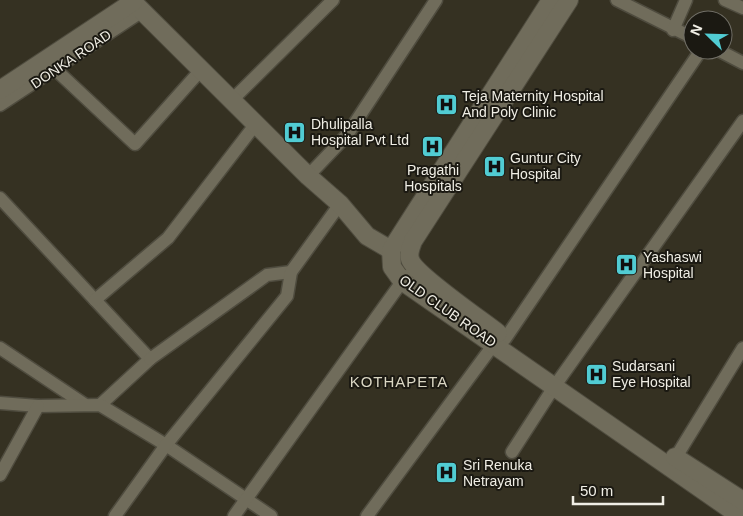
<svg xmlns="http://www.w3.org/2000/svg" width="743" height="516" viewBox="0 0 743 516" font-family="Arial,sans-serif">
<style>
.lines{fill:none;stroke-linecap:round;stroke-linejoin:round}
.street-casing{stroke:#4f4c3f;stroke-width:15}
.secondary-casing{stroke:#4f4c3f;stroke-width:20}
.street{stroke:#706c5b;stroke-width:12}
.secondary{stroke:#706c5b;stroke-width:18}
.labels{text-anchor:middle;dominant-baseline:central;stroke-width:4;stroke-linejoin:round;paint-order:stroke}
.street-label{font-size:14px;fill:#f0eee5;stroke:#1b1912}
.poi-label{font-size:14px;fill:#f0eee5;stroke:#1b1912;text-anchor:start}
.neighbourhood-label{font-size:15px;letter-spacing:1px;fill:#dbd7c4;stroke:#1b1912}
</style>
<rect width="100%" height="100%" fill="#353122"/>
<g class="lines">
<defs>
<g id="street">
<path d="M617 0 693 38"/>
<path d="M725 0 743 8"/>
<path d="M673 30 686 0"/>
<path d="M718 50 743 63"/>
<path d="M56 70 135 144 200 71"/>
<path d="M231 101 333 0"/>
<path d="M0 105 141 12"/>
<path d="M308 176 347 135 436 0"/>
<path d="M0 198 150 359 100 405"/>
<path d="M95 300 168 238 255 125"/>
<path d="M505 339 701 50"/>
<path d="M0 348 84 404"/>
<path d="M150 359 267 275 291 272"/>
<path d="M0 403 38 406 100 405 166 445 271 516"/>
<path d="M512 452 554 387 743 121"/>
<path d="M676 457 743 348"/>
<path d="M0 475 38 406"/>
<path d="M115 516 166 445 287 296 291 272 340 204"/>
<path d="M234 516 406 276"/>
<path d="M367 516 494 344"/>
</g>
<g id="secondary">
<path d="M131 0 308 176 340 204 367 236 391 250"/>
<path d="M551 0 391 250 392 267 402 281 740 516"/>
<path d="M0 90 133 2"/>
<path d="M498 333C483 321 414 274 410 259 408 253 411 247 413 241L569 0"/>
<path d="M675 457 743 501"/>
</g>
</defs>
<use href="#street" class="street-casing"/>
<use href="#secondary" class="secondary-casing"/>
<use href="#street" class="street"/>
<use href="#secondary" class="secondary"/>
</g>
<defs>
<symbol id="hospital-square" viewBox="-11 -11 22 22"><rect x="-9" y="-9" width="18" height="18" rx="4" fill="#51ccd3" stroke="#1b1912"/><path d="M-5-5h3v3.5h4V-5h3V5h-3V1.5h-4V5h-3Z" fill="#111"/></symbol>
</defs>
<g fill-rule="evenodd">
<use href="#hospital-square" x="434" y="92" width="25" height="25"/>
<use href="#hospital-square" x="282" y="120" width="25" height="25"/>
<use href="#hospital-square" x="420" y="134" width="25" height="25"/>
<use href="#hospital-square" x="482" y="154" width="25" height="25"/>
<use href="#hospital-square" x="614" y="252" width="25" height="25"/>
<use href="#hospital-square" x="584" y="362" width="25" height="25"/>
<use href="#hospital-square" x="434" y="460" width="25" height="25"/>
</g>
<g class="labels">
<g class="street-label">
<text transform="translate(71 59) rotate(-34)">DONKA ROAD</text>
<text transform="translate(448 311) rotate(35)">OLD CLUB ROAD</text>
</g>
<g class="poi-label">
<text x="462" y="96">Teja Maternity Hospital<tspan x="462" dy="16">And Poly Clinic</tspan></text>
<text x="311" y="124">Dhulipalla<tspan x="311" dy="16">Hospital Pvt Ltd</tspan></text>
<text x="510" y="158">Guntur City<tspan x="510" dy="16">Hospital</tspan></text>
<text x="433" y="170" text-anchor="middle">Pragathi<tspan x="433" dy="16">Hospitals</tspan></text>
<text x="643" y="257">Yashaswi<tspan x="643" dy="16">Hospital</tspan></text>
<text x="612" y="366">Sudarsani<tspan x="612" dy="16">Eye Hospital</tspan></text>
<text x="463" y="465">Sri Renuka<tspan x="463" dy="16">Netrayam</tspan></text>
</g>
<g class="neighbourhood-label">
<text x="399" y="381">KOTHAPETA</text>
</g>
</g>
<g transform="translate(708 35) rotate(293)"><circle r="24" fill="#1b1912" stroke="#706e66"/>
<path d="M0-4L9 19L0 12L-9 19Z" fill="#51ccd3"/>
<text y="-8" font-size="14" font-weight="bold" text-anchor="middle" fill="#f0eee5">N</text>
</g>
<path d="M573 496v8h90v-8" fill="none" stroke="#f0eee5" stroke-width="2.5"/>
<text x="580" y="496" font-size="15" fill="#f0eee5" stroke="#1b1912" stroke-width="4" paint-order="stroke">50 m</text>
</svg>
